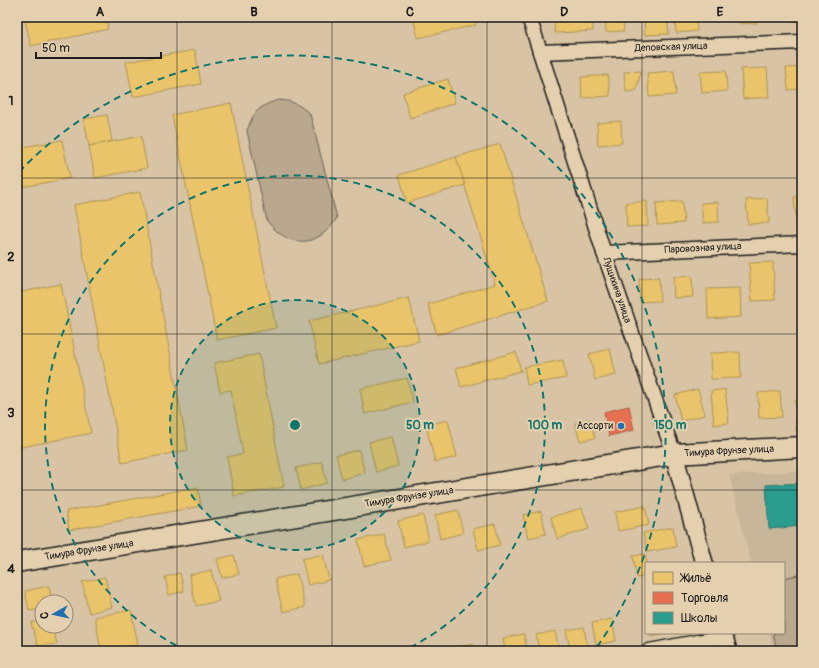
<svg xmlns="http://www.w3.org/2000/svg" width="819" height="668" viewBox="0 0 819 668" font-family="Pangolin,sans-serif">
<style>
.built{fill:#c8b69a}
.grass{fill:#b9a88e;stroke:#6a6255}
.homes{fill:#e9c46a;stroke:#ac9253}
.shops{fill:#e76f51;stroke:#aa5641}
.schools{fill:#2a9d8f;stroke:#26766c}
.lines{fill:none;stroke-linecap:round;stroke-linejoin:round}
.minor-casing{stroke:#1c1c1c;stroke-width:17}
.tertiary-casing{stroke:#1c1c1c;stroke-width:20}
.secondary-casing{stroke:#1c1c1c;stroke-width:23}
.minor{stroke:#e4cfae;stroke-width:14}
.tertiary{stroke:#e4cfae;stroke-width:17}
.secondary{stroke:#e4cfae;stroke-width:20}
.grid{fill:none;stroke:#1c1c1c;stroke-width:1;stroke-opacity:0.55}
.ring{fill:none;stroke:#0f766e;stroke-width:2;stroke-dasharray:7 5}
.poi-dot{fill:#1f6fb2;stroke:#e4cfae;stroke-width:1.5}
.labels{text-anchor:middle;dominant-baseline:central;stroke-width:4;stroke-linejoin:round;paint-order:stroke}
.street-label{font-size:10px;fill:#1c1c1c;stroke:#e4cfae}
.poi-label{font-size:10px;fill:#1c1c1c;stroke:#e4cfae;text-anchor:end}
.centre{fill:#0f766e;stroke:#e4cfae;stroke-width:2}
.ring-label{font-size:12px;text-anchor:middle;font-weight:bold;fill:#0f766e;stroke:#e4cfae;stroke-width:4;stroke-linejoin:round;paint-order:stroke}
.neatline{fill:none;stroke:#1c1c1c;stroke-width:1.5}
.grid-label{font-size:13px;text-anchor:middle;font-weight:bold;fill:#1c1c1c}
</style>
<rect width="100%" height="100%" fill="#d8c4a5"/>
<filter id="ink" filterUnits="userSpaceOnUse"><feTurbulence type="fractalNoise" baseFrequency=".025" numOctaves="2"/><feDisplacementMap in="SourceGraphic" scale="8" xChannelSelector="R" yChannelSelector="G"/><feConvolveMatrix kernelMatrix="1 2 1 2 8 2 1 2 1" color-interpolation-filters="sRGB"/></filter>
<g filter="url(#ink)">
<path class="built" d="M802 471V651H773L769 633H784V563H751L729 475Z"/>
<g class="grass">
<path d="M279 100C293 101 300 105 310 114L337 218C318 248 289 249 267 221L247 131C253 112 260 105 279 100Z"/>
<path d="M802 574V651H777L773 633H784V578Z"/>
</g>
<g class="homes">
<path d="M37 17H106L108 29 31 46 25 20Z"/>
<path d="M413 17H474L476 25 418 38Z"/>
<path d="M554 17H592L593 31 555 33Z"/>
<path d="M605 17H623L624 31 606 32Z"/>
<path d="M644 17H667L669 34 645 35Z"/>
<path d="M675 17H696L697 31 676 33Z"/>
<path d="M739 17H756L757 23 740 24Z"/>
<path d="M791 17H802V21L792 22Z"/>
<path d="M195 50 201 84 133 97 126 62Z"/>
<path d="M802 67V89L788 90 786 68Z"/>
<path d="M767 68 769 97 743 99 741 69Z"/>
<path d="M641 71 636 91 626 92 624 72Z"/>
<path d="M674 71 676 95 649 97 647 73Z"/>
<path d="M726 71 727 91 702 93 700 72Z"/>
<path d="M608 75 610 96 582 98 581 77Z"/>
<path d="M448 79 455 103 410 118 403 93Z"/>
<path d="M231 103 276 328 217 340 172 115Z"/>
<path d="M107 115 112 141 89 146 84 119Z"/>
<path d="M621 121 622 143 598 145 597 123Z"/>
<path d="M141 136 147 168 95 178 89 146Z"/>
<path d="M62 140 70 178 17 188V148Z"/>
<path d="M500 144 548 301 437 335 428 304 495 284 456 157Z"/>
<path d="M456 157 465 185 407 203 399 175Z"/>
<path d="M140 192 188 450 122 463 74 205Z"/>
<path d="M794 197H802V220H796Z"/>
<path d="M767 198 769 223 748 224 746 200Z"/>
<path d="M647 201 648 226 627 227 626 203Z"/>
<path d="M682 201 684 223 657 225 656 203Z"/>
<path d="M718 202 719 222 703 223 701 203Z"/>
<path d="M773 262 775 300 752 301 749 263Z"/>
<path d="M692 276 693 297 674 298 673 277Z"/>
<path d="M659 278 660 301 640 302 639 279Z"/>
<path d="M61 284 91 433 17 448V293Z"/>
<path d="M740 288 741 317 708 319 707 289Z"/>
<path d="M409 298 419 341 319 364 309 321Z"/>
<path d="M610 349 616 375 595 380 589 354Z"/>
<path d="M516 352 521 371 461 387 456 368Z"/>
<path d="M740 352 741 378 711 379 710 353Z"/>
<path d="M259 354 284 487 234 496 227 457 243 454 231 390 220 392 214 363Z"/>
<path d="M563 360 566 378 527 385 524 367Z"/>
<path d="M407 378 413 402 365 414 360 389Z"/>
<path d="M698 389 705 415 681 421 675 395Z"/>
<path d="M725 389 729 423 714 425 711 391Z"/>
<path d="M780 391 782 417 759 418 758 393Z"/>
<path d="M802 400V430L796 431 795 401Z"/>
<path d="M590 419 595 438 580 441 575 423Z"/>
<path d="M448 420 457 457 435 462 426 425Z"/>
<path d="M391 437 398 466 376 472 369 442Z"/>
<path d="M359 450 365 473 342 479 336 455Z"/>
<path d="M322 462 327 483 301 490 296 468Z"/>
<path d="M198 487 201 506 69 530 66 511Z"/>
<path d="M645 506 649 525 618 531 615 512Z"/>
<path d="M582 508 589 529 557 539 551 517Z"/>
<path d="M458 510 463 533 440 539 435 515Z"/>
<path d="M541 511 546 534 528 538 523 515Z"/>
<path d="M423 515 429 541 404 547 398 521Z"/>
<path d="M495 524 500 545 478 550 473 529Z"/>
<path d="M673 527 676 547 647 552 643 533Z"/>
<path d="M384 534 391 560 364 566 358 540Z"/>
<path d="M323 554 329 580 308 585 302 559Z"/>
<path d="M645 554 647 563 646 576 637 578 633 556Z"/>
<path d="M234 555 239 574 222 578 217 559Z"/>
<path d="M211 570 219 601 196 606 189 575Z"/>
<path d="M180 573 184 591 169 595 165 577Z"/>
<path d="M297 574 305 607 283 612 275 579Z"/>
<path d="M105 577 112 607 89 613 82 582Z"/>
<path d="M49 586 52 602H42V609L29 611 25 591Z"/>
<path d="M131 610 138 645 101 651 95 617Z"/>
<path d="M612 619 616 641 596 645 592 623Z"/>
<path d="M42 620V626H52L57 644 38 646 31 623Z"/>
<path d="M584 627 587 646 570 649 566 630Z"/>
<path d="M555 631 559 651H539L536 635Z"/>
<path d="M650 633H666V634L651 637Z"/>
<path d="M524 634 527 651H505L503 638Z"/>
<path d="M474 644 475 651H457L456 647Z"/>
</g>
<path class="shops" d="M629 406 634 430 609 436 604 412Z"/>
<path class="schools" d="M802 483V526L769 529 766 485Z"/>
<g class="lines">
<defs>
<g id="minor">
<path d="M529 17 604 253 674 454"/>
<path d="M540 52 802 42"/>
<path d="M604 253 802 244"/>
<path d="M649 651 724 637"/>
</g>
<g id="tertiary">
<path d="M674 454 704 563"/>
<path d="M723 633 728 651"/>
</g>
<path id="secondary" d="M17 562 674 454 802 447"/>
</defs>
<use href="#minor" class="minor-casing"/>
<use href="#tertiary" class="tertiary-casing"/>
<use href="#secondary" class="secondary-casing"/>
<use href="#minor" class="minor"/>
<use href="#tertiary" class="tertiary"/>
<use href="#secondary" class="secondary"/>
</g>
</g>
<path class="grid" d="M177 17V651M332 17V651M487 17V651M642 17V651M17 178H802M17 334H802M17 490H802"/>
<circle cx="295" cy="425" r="125" fill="#0f766e" fill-opacity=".12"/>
<g class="ring">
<circle cx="295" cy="425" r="125"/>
<path d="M187 651A250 250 0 1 1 403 651"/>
<path d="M19 172A375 375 0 0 1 594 651"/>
</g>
<circle class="poi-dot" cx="621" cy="426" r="4"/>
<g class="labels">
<g class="street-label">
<text transform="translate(671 47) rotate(-2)">Деповская улица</text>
<text transform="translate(703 248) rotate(-3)">Паровозная улица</text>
<text transform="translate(617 290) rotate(71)">Лущихина улица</text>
<text transform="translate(729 451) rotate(-3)">Тимура Фрунзе улица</text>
<text transform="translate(409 497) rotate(-9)">Тимура Фрунзе улица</text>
<text transform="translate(89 550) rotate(-9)">Тимура Фрунзе улица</text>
</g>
<g class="poi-label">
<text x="613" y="426">Ассорти</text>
</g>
</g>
<circle cx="295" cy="425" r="6" class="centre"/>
<g class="ring-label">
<text x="420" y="429">50 m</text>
<text x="545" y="429">100 m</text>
<text x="670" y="429">150 m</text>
</g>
<rect width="819" height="668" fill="none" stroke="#e4cfae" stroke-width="44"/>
<rect x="645" y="562" width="140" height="72" fill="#e4cfae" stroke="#948774"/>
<rect x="653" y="572" width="20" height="12" fill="#e9c46a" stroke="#948774"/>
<text x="681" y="582" font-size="12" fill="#1c1c1c">Жильё</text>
<rect x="653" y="592" width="20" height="12" fill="#e76f51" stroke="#948774"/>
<text x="681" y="602" font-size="12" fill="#1c1c1c">Торговля</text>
<rect x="653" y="612" width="20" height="12" fill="#2a9d8f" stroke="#948774"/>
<text x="681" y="622" font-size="12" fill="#1c1c1c">Школы</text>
<g transform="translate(54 614) rotate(262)"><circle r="19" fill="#e4cfae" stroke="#948774"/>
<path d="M0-3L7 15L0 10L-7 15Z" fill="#1f6fb2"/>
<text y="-6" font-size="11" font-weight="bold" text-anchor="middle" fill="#1c1c1c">С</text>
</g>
<path d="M36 52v6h125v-6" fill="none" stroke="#1c1c1c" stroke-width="2"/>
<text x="42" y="52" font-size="12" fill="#1c1c1c" stroke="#e4cfae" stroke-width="3" paint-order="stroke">50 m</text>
<rect x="22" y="22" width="775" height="624" class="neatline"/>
<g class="grid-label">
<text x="100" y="16">A</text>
<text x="254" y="16">B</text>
<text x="410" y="16">C</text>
<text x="564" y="16">D</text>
<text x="720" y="16">E</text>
<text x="11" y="105">1</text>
<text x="11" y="261">2</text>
<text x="11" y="417">3</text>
<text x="11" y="573">4</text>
</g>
</svg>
